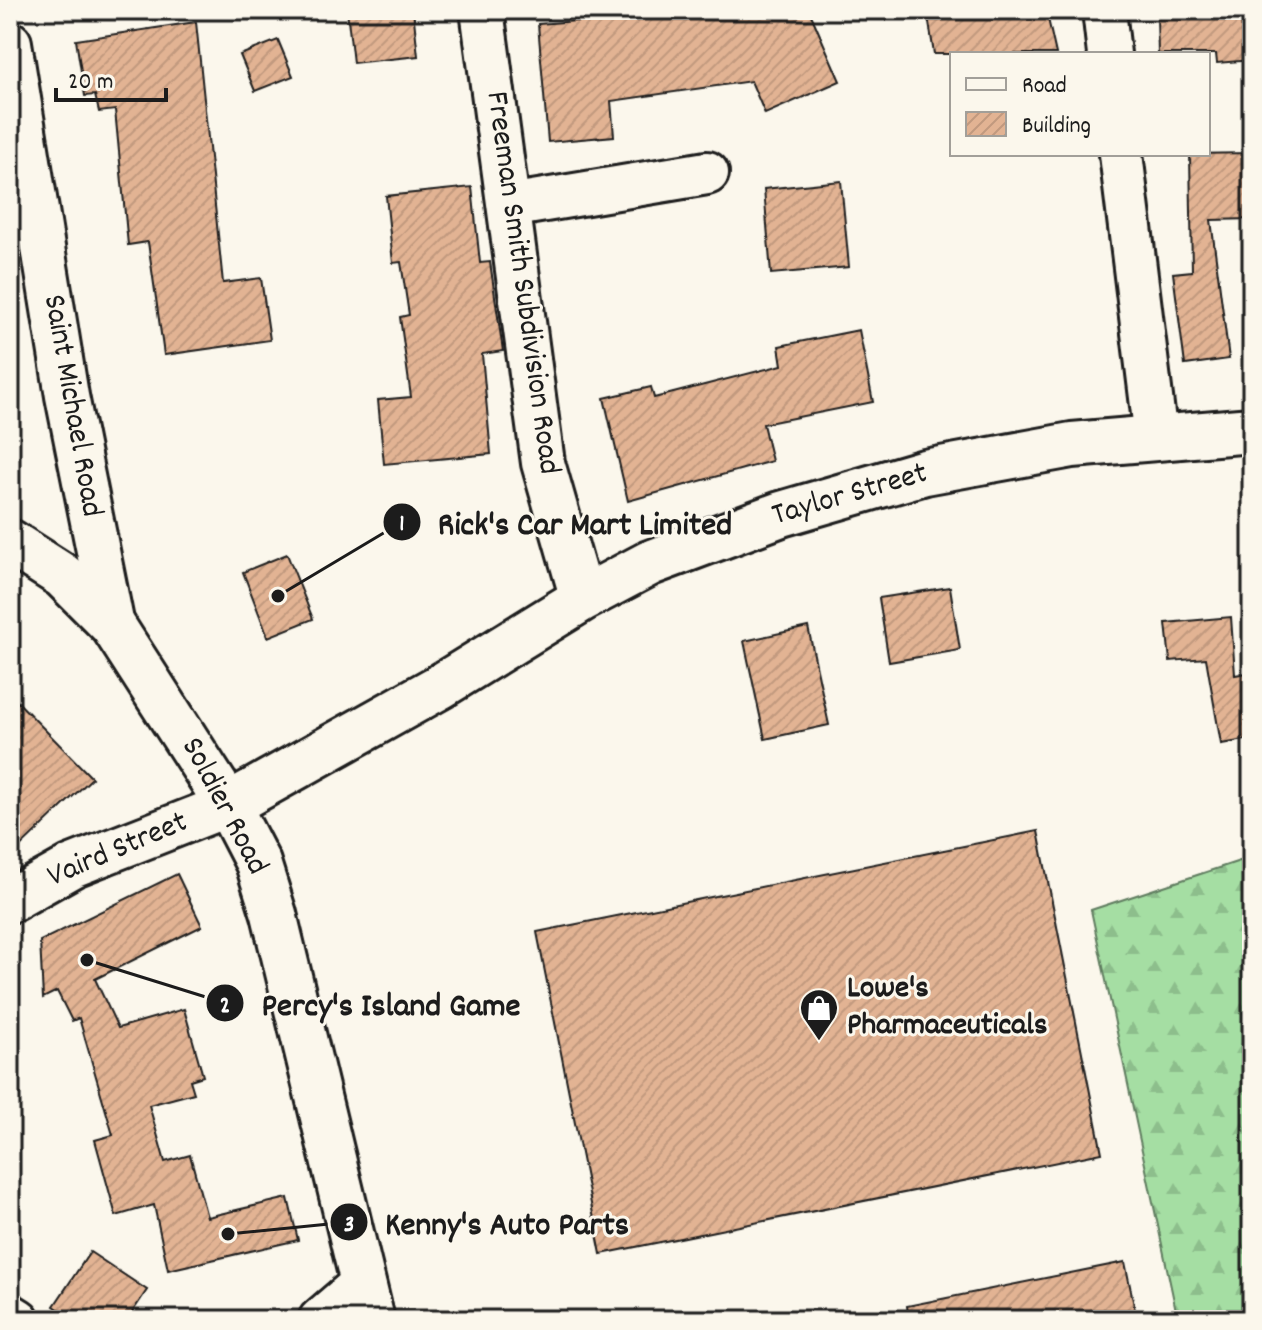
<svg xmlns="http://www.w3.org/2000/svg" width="1262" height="1330" viewBox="0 0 1262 1330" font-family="Dekko,sans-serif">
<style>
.forest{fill:url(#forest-firs);stroke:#607d60;stroke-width:2}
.building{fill:url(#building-hatch);stroke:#1c1c1c;stroke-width:2}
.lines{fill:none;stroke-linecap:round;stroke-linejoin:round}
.minor-casing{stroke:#1c1c1c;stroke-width:48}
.tertiary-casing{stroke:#1c1c1c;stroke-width:50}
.secondary-casing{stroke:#1c1c1c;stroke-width:50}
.minor{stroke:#fbf7ec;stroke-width:42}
.tertiary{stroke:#fbf7ec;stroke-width:44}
.secondary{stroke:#fbf7ec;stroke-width:44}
.labels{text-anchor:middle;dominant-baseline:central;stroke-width:6;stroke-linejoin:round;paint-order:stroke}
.street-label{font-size:32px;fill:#1c1c1c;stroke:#fbf7ec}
.poi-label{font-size:32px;font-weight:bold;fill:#1c1c1c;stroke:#fbf7ec;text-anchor:start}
.leader{fill:none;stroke:#1c1c1c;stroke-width:3}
.callout-dot{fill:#1c1c1c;stroke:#fbf7ec;stroke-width:3}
.mark-label{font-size:24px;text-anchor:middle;font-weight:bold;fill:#fff}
.callout-label{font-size:34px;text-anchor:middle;font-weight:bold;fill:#1c1c1c;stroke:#fbf7ec;stroke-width:6;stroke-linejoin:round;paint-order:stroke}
</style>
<defs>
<pattern id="forest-firs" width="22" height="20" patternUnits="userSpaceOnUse" patternTransform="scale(2)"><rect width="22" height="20" fill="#a5dea3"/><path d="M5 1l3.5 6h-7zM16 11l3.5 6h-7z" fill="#8dbe8c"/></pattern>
<pattern id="building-hatch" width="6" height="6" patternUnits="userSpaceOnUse" patternTransform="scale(2)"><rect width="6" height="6" fill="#e2b393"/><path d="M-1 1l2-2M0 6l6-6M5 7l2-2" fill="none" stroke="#c1997e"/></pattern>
</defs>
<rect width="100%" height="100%" fill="#fbf7ec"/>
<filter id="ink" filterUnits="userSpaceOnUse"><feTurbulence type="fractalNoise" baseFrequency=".0125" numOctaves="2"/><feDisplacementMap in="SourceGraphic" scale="16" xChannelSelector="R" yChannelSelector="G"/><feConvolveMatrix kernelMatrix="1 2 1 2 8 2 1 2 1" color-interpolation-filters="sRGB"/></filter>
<g filter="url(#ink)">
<path class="forest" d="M1252 857V1320H1178L1091 910Z"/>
<g class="building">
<path d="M347 10H413L418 56 353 63Z"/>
<path d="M658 10H809L840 81 765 114 751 81 611 101 614 136 548 142 538 24 628 17Z"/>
<path d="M927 10H1046L1056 54H934Z"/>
<path d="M1252 10V60L1217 63 1216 54H1158L1157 16Z"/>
<path d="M196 22 223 283 261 278 270 340 164 355 148 242 128 245 115 110 99 112 95 95 85 96 76 40Z"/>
<path d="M278 40 293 76 255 91 240 55Z"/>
<path d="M1252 153V219L1211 220 1229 359 1185 365 1173 273 1192 271 1190 154Z"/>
<path d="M841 181 849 267 771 274 764 189Z"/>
<path d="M472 187 480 263 490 262 503 351 482 354 491 454 384 464 378 400 411 397 400 317 409 315 401 262 393 263 386 196Z"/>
<path d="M859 330 873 402 763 424 772 461 628 501 604 398 651 387 654 398 782 365 779 346Z"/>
<path d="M287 554 313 619 268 637 243 572Z"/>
<path d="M950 587 960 650 889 662 879 598Z"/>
<path d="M1231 617 1235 675 1252 672V739L1221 744 1206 658 1170 661 1166 623Z"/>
<path d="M808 627 829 725 765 739 744 641Z"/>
<path d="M10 694 92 778 10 857Z"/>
<path d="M1038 831 1102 1153 601 1254 537 932Z"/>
<path d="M177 874 202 926 95 979 118 1028 184 1009 203 1076 190 1080 194 1093 149 1105 165 1162 190 1155 207 1217 288 1198 298 1240 168 1270 154 1205 116 1216 95 1140 113 1135 79 1018 72 1021 57 991 43 998 40 941Z"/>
<path d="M90 1252 147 1290 127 1320H75L54 1306Z"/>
<path d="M1125 1262 1137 1320H909L907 1306Z"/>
</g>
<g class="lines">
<defs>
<g id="minor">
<path d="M482 10 543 463 582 599"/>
<path d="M1104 10 1109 54"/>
<path d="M10 43 67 396 113 626"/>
<path d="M1121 154 1156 438"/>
<path d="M509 206 707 173"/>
<path d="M10 901 72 866 228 805"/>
<path d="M10 1315 18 1320"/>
<path d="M320 1320 363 1283"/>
</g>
<path id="tertiary" d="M228 805 441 686 582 599 650 563 781 514 925 472 1072 445 1252 430"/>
<path id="secondary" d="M10 542 63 576 113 626 228 805 258 863 274 914 372 1320"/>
</defs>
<use href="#minor" class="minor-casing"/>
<use href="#tertiary" class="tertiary-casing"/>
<use href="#secondary" class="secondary-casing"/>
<use href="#minor" class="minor"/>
<use href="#tertiary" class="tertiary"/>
<use href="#secondary" class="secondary"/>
</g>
</g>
<defs>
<symbol id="shop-pin" viewBox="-11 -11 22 30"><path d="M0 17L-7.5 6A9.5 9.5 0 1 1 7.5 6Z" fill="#1c1c1c" stroke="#fbf7ec"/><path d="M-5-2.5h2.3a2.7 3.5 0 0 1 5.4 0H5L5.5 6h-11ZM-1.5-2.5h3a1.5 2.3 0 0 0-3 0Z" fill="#fff"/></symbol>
</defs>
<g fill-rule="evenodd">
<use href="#shop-pin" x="797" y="986" width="44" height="60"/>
</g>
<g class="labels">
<g class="street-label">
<text transform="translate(521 283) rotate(82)">Freeman Smith Subdivision Road</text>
<text transform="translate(71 406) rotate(80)">Saint Michael Road</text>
<text transform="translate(850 496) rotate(-16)">Taylor Street</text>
<text transform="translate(223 807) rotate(62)">Soldier Road</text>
<text transform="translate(118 851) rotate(-23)">Vaird Street</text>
</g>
<g class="poi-label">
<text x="847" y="990">Lowe's<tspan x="847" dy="37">Pharmaceuticals</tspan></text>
</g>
</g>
<path class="leader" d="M278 596L402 522M87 960L225 1003M228 1234L349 1222"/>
<g class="callout-dot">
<circle cx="278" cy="596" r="8"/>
<circle cx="87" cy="960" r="8"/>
<circle cx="228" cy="1234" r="8"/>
<circle cx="402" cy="522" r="20"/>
<circle cx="225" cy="1003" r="20"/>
<circle cx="349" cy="1222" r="20"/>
</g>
<g class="mark-label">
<text x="402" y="530">1</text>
<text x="225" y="1012">2</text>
<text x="349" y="1231">3</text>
</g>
<g class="callout-label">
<text x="585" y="534">Rick's Car Mart Limited</text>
<text x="391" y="1015">Percy's Island Game</text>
<text x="507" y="1234">Kenny's Auto Parts</text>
</g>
<rect width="1262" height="1330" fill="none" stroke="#fbf7ec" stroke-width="40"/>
<rect x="20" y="20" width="1222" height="1290" fill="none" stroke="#1c1c1c" stroke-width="3" filter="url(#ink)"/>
<rect x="950" y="52" width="260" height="104" fill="#fbf7ec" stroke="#a29f99" stroke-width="2"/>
<rect x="966" y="78" width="40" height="12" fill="#fbf7ec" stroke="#a29f99" stroke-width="2"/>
<text x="1022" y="92" font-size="24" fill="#1c1c1c">Road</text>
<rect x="966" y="112" width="40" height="24" fill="url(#building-hatch)" stroke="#a29f99" stroke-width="2"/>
<text x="1022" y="132" font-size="24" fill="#1c1c1c">Building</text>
<path d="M56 88v12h110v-12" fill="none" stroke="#1c1c1c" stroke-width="4"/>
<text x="68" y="88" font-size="24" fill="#1c1c1c" stroke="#fbf7ec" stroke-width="6" paint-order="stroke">20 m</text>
</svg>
